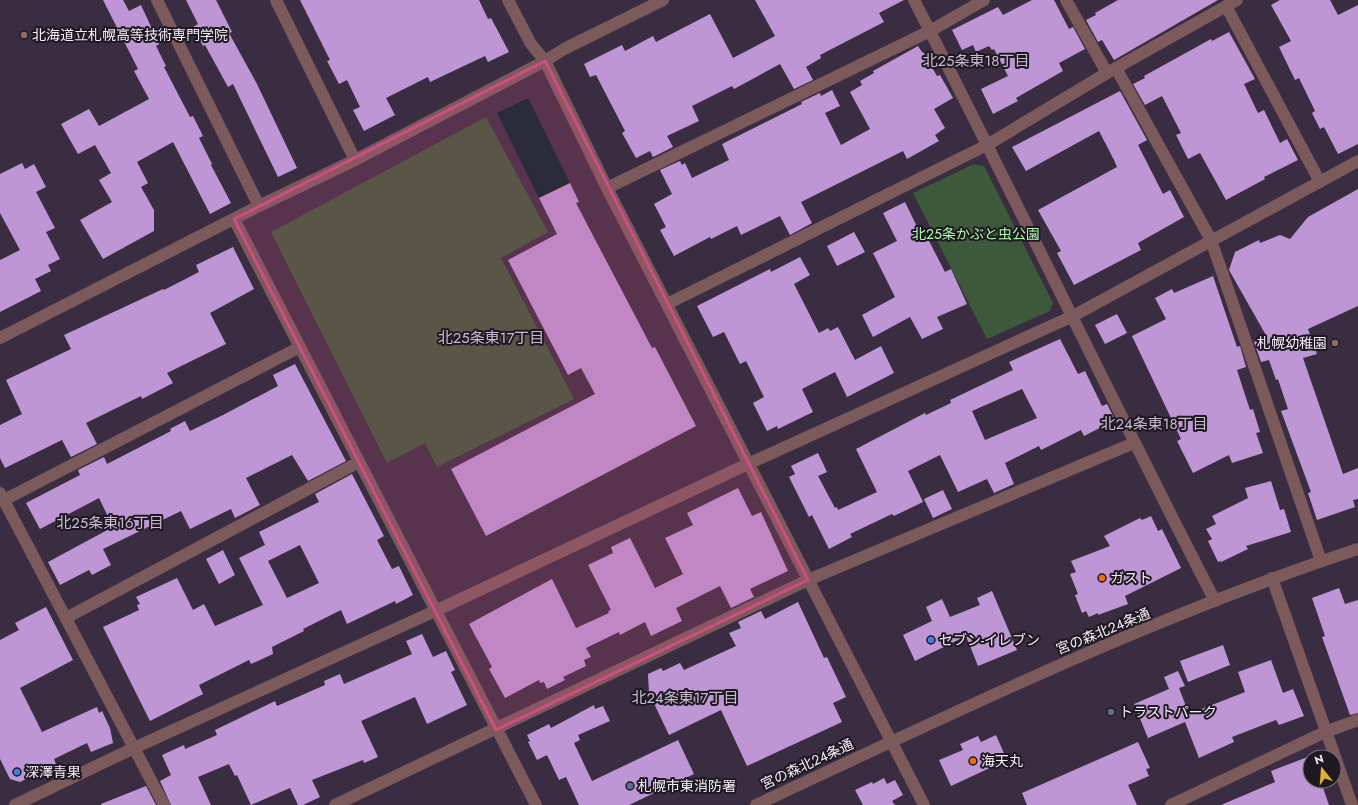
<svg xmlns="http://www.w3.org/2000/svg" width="1358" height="805" viewBox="0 0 1358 805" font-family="Jost,'Noto Sans JP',sans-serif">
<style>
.green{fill:#3c593a}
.water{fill:#02232a}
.building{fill:#bf96d5;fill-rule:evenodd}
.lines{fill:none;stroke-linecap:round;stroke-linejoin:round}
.minor{stroke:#7c5a5c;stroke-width:12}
.marked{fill:#cf4d83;fill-opacity:0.2;stroke:#cf4d83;stroke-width:3;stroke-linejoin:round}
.education-dot{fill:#8d6e63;stroke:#1e1821;stroke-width:1.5}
.food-dot{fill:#e8710a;stroke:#1e1821;stroke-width:1.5}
.shop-dot{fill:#3f7fe0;stroke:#1e1821;stroke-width:1.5}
.service-dot{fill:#5c6f8a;stroke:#1e1821;stroke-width:1.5}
.labels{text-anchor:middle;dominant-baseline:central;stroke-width:4;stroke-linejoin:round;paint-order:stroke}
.poi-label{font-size:14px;fill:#f5edfa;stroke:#1e1821;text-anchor:start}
.park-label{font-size:14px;fill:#aefaab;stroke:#1e1821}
.street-label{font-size:14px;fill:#f5edfa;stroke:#1e1821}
.neighbourhood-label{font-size:15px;fill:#c9bad3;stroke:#1e1821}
</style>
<rect width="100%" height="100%" fill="#3a2d42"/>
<g class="green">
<path d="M486 117 548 232 501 258 574 399 437 467 425 443 387 463 271 232Z"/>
<path d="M974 164 984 166 1053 303 1050 311 987 339 913 193Z"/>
</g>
<path class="water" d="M528 98 570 183 539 198 497 113Z"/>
<g class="building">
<path d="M103 0H123L129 11 141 5 159 44 156 46 166 66 164 67 190 117 193 116 203 136 199 138 212 164 211 165 231 203 210 214 173 142 137 162 148 183 141 187 154 210V231L103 259 80 220 112 202 99 180 111 173 95 145 78 154 61 124 89 109 99 126 149 99 134 71 138 69Z"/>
<path d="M186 0H216L232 32 229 33 257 84 297 168 278 177 233 84 228 87 205 45 203 46 193 27 198 24Z"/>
<path d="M300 0H479L488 19 491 18 509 52 488 62 485 56 430 82 428 77 386 98 395 115 364 131 353 110 360 107 347 80 339 84 327 61 330 60Z"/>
<path d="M755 0H904L879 13 884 22 820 55 821 58 806 67 813 80 794 89 780 64 734 89 732 86 692 106 699 121 667 136 673 147 653 157 650 151 636 158 622 133 625 131 596 75 590 77 584 64 622 45 625 51 653 36 656 42 710 14 733 58 775 36Z"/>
<path d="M1032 0H1054L1069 29 1073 27 1085 49 1059 63 1063 71 1016 98 1018 101 993 114 981 89 1008 76 994 49 992 50 989 46 976 52 973 45 962 50 952 30 998 7 1003 15Z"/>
<path d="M1118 0H1218L1114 60 1102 40 1098 42 1086 20 1096 15 1095 13Z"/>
<path d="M1280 0H1330L1338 15 1358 5V144L1338 154 1324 127 1320 129 1312 113 1315 111 1299 78 1295 80 1279 47 1291 41 1271 5Z"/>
<path d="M1229 32 1255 79 1244 84 1258 113 1264 110 1280 143 1287 139 1298 160 1264 177 1265 179 1226 200 1200 153 1188 159 1176 135 1181 133 1162 96 1145 105 1133 84 1145 78 1144 76 1211 39 1212 41Z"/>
<path d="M918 46 922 52H923L937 76 940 75 953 98 934 109 945 128 935 135 939 141 907 159 903 151 801 202 812 223 790 235 780 216 741 235 737 226 711 239 710 237 674 256 660 230 666 227 654 204 672 194 660 170 680 161 682 165 685 163 692 178 729 160 722 144 802 104 801 102 820 93 821 96 832 90 840 106 825 113 841 145 870 129 850 92 862 85 860 81 874 73 873 71Z"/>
<path d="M1120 91 1147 140 1138 145 1163 194 1170 190 1184 217 1138 243 1141 250 1074 285 1057 253 1061 251 1038 210 1117 167 1114 160 1099 131 1026 171 1012 147Z"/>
<path d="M22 163 25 169 34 164 46 187 36 192 55 228 46 232 60 259 48 265 51 271 35 279 41 291 0 312V260L20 250 0 213V174Z"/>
<path d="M570 183 579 202 576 203 652 348 655 347 696 426 486 536 451 469 595 394 581 368 568 375 508 260 557 234 539 198Z"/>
<path d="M1358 189V306L1308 329 1317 354 1303 358 1343 474 1358 468V499L1353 500 1355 507 1317 520 1308 493 1311 492 1281 411 1288 409 1278 379 1276 380 1269 360 1261 362 1254 342 1267 337 1229 270 1235 252 1259 240 1260 243 1280 235 1290 239 1308 217Z"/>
<path d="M905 202 923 239 927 237 945 272 951 269 967 304 937 317 943 329 922 339 910 317 873 337 862 315 895 297 873 253 897 241 883 213Z"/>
<path d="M854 232 865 252 837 266 827 246Z"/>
<path d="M233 247 254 289 210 313 226 344 167 373 173 383 142 399 141 396 86 423 97 444 71 457 62 440 5 468 0 458V425L22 414 6 380 71 349 64 335 163 289 164 290 199 272 196 265Z"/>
<path d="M800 257 810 275 794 284 819 333 828 328 830 331 838 327 855 360 881 346 894 373 847 397 835 372 802 389 813 412 778 429 777 426 767 431 753 403 764 397 746 361 740 364 724 332 713 337 697 306 770 269 771 272Z"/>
<path d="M1213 276 1237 347 1240 346 1246 367 1237 370 1250 410 1253 409 1260 432 1256 433 1263 453 1232 463 1229 455 1193 473 1177 441 1181 439 1132 336 1166 319 1155 298 1172 289 1174 293Z"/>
<path d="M1117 314 1127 333 1105 344 1095 325Z"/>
<path d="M1060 339 1078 374 1085 371 1102 406 1107 404 1115 420 1084 436 1081 430 1041 450 1039 446 1005 463 1014 484 994 493 987 479 958 492 940 455 908 471 923 502 894 516 892 514 850 534 852 537 829 549 812 515 809 517 789 477 795 474 791 466 818 453 827 472 818 476 835 508 837 507 838 510 877 492 856 449 925 413 926 415 951 403 950 400 1013 370 1009 362ZM1022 389 1037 418 985 440 972 411Z"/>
<path d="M295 364 346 461 308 481 292 455 246 478 260 505 235 518 231 509 190 529 181 511 103 549 111 565 92 575 89 570 60 585 48 562 113 527 99 498 40 529 26 503 80 475 78 470 104 457 107 464 171 431 170 429 185 421 190 431 223 415 278 386 273 375Z"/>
<path d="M352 474 384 536 377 540 392 569 399 566 413 595 396 604 395 601 347 624 341 610 303 629 304 631 272 647 273 654 251 664 249 660 199 685 203 694 150 721 103 627 139 610 137 605 140 604 136 597 177 578 193 610 204 604 215 626 263 605 239 558 265 545 259 532 319 502 315 494ZM300 545 319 583 287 598 268 561Z"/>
<path d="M1271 481 1280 510 1284 509 1291 532 1246 546 1248 549 1221 562 1220 561 1218 562 1208 541 1212 539 1206 529 1216 524 1212 516 1248 498 1245 488Z"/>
<path d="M738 488 752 516 761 512 788 571 750 589 754 597 731 608 720 586 676 608 682 621 651 636 645 622 620 635 619 632 586 648 591 657 584 660 586 666 563 677 565 680 547 689 544 682 540 683 539 680 505 698 489 669 492 667 469 624 552 579 576 628 609 613 608 611 611 610 588 565 613 553 611 547 630 538 655 588 683 574 665 538 693 525 687 513Z"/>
<path d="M943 490 952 509 933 518 924 499Z"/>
<path d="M1151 516 1158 531 1162 529 1181 568 1125 596 1128 604 1098 615V613L1089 617 1086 611 1082 613 1075 595 1078 594 1070 574 1076 572 1071 561 1110 546 1104 536 1140 518 1142 520Z"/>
<path d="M223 550 235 575 219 584 206 559Z"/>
<path d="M1339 588 1345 604 1358 600V713L1350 715 1322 637 1325 636 1312 598Z"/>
<path d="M992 591 1017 650 978 666 966 636 915 661 903 635 932 621 926 607 942 599 950 617 980 605 977 598Z"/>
<path d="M798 602 824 658 827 657 846 697 833 703 842 722 747 766 721 710 669 735 649 693 648 674 661 668 663 671 680 663 684 670 736 646 729 633 741 628 738 622 761 611 765 619Z"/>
<path d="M46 607 73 660 20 688 42 732 97 707 99 713 102 711 110 728 113 743 91 752 87 743 54 759 56 764 20 782 10 779 0 759V640L19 630 15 623Z"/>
<path d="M422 634 433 657 446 651 455 670 451 672 467 705 427 724 415 697 361 721 378 757 364 763 363 760 312 780 320 797 303 805H298L290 788 251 805 237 775 235 776 229 764 198 777 211 805H171L160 781 171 775 162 755 184 745 185 749 217 735 215 730 275 701 277 706 325 685 324 681 340 674 344 684 412 654 406 641Z"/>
<path d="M1223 645 1230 665 1188 682 1180 661Z"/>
<path d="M1271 660 1283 693 1293 689 1304 716 1279 725 1276 720 1232 737 1234 742 1199 758 1185 722 1148 738 1134 704 1169 689 1164 677 1178 671 1185 686 1179 688 1189 714 1245 692 1238 672Z"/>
<path d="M594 705 595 709 603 706 610 721 578 735 580 740 574 743 592 781 678 740 694 774 629 805H579L566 777 559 780 547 755 537 760 528 742 530 741 527 735 549 724 551 728Z"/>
<path d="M996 735 1007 760 951 786 939 760 963 750 960 744 978 736 981 742Z"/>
<path d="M1138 742 1150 768 1146 769 1149 776 1128 785 1137 805H1027L1022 793Z"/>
<path d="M1318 753 1319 757H1310V781H1328L1329 783 1322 785 1329 805H1221L1275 782 1271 771Z"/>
<path d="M884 778 887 784 895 780 903 795 892 801 895 805H863L855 790 872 782 873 784Z"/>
<path d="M146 786 156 805H101V804Z"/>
</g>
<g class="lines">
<g class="minor">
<path d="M157 0 259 206"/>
<path d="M276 0 355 160"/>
<path d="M508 0 531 44 545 61 607 188 924 805"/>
<path d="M914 0C1016 199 1112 402 1215 601"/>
<path d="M1066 0 1107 73"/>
<path d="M1226 6 1320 182"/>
<path d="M1116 68 1211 240 1321 561"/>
<path d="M607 188 930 31 984 0"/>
<path d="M234 219 536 805"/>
<path d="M667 304 987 145 1107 73 1237 0"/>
<path d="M0 338 259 206 355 160 545 61 564 49 663 0"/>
<path d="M0 493 164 805"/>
<path d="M4 500 300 347"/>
<path d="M1272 578 1352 805"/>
<path d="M66 618 359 462"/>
<path d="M15 805 134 748 435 611 750 463 1073 316 1358 161"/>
<path d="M335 805 808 580 1134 443"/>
<path d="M756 805C953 713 1151 617 1358 549"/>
<path d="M1171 805 1325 732 1358 720"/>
</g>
</g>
<path class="marked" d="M545 61 808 580 496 730 234 219Z"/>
<g class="education-dot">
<circle cx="24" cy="35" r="4"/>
<circle cx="1335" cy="343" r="4"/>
</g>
<g class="food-dot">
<circle cx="1102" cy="578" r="4"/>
<circle cx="973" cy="761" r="4"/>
</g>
<g class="shop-dot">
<circle cx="931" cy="640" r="4"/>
<circle cx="17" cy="772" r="4"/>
</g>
<g class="service-dot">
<circle cx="1111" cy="712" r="4"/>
<circle cx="630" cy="786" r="4"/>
</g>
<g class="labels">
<g class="poi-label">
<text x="32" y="35">北海道立札幌高等技術専門学院</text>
<text x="1327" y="343" text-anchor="end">札幌幼稚園</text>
<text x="1110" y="578">ガスト</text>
<text x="939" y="640">セブン-イレブン</text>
<text x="1119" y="712">トラストパーク</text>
<text x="981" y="761">海天丸</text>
<text x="25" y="772">深澤青果</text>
<text x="638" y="786">札幌市東消防署</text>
</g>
<g class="park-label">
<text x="976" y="234">北25条かぶと虫公園</text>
</g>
<g class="street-label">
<text transform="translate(1103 631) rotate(-22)">宮の森北24条通</text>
<text transform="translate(807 764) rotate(-25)">宮の森北24条通</text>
</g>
<g class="neighbourhood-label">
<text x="976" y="61">北25条東18丁目</text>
<text x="491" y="338">北25条東17丁目</text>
<text x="1154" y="424">北24条東18丁目</text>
<text x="110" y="523">北25条東16丁目</text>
<text x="685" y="698">北24条東17丁目</text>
</g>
</g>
<g transform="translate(1322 769) rotate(343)"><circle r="19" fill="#1e1821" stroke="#746d78"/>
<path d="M0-3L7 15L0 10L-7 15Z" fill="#dbb233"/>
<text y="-6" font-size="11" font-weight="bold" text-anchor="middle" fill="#f5edfa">N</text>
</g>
</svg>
